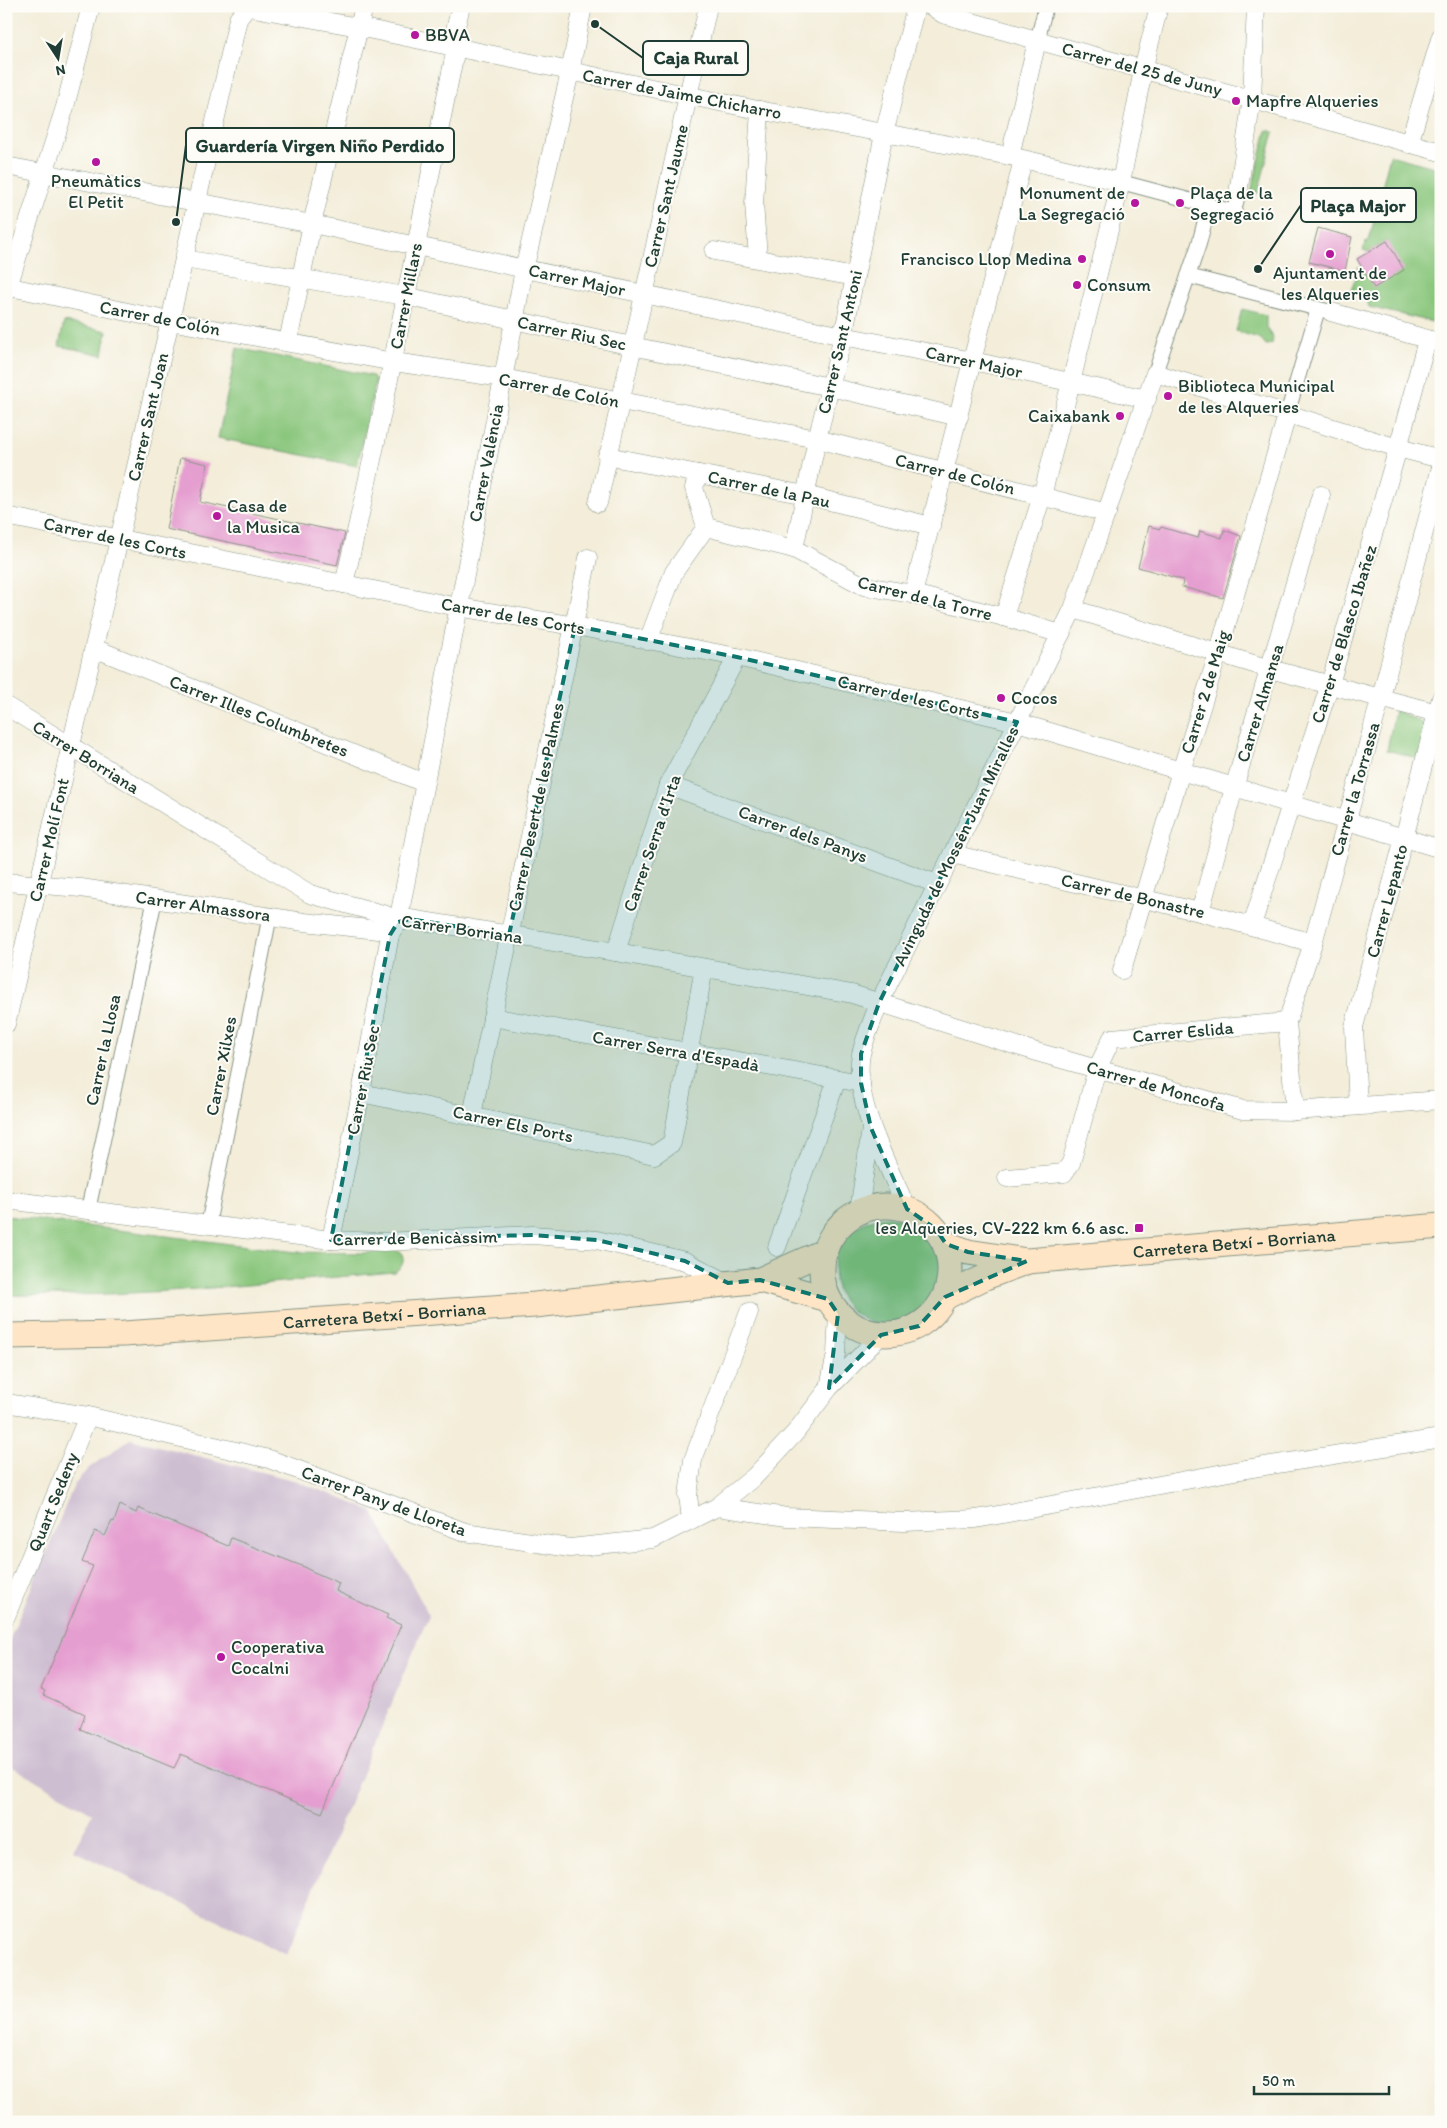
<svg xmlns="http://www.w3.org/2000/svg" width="1447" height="2128" viewBox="0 0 1447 2128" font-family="Itim,sans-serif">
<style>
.industrial{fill:#cebed1}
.green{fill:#89c67c;stroke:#548258}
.building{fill:#e59ed0}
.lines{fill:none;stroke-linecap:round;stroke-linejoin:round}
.pedestrian-casing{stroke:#899586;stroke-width:16}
.minor-casing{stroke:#899586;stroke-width:19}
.secondary-casing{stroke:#899586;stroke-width:27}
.pedestrian{stroke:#fff;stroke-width:14}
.minor{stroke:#fff;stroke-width:18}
.secondary{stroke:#fee5c5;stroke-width:25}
.marked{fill:#0f766e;fill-opacity:0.2;stroke:#0f766e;stroke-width:4;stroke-dasharray:10 6;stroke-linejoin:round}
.poi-dot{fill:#b5179e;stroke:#fdfcf7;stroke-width:2}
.labels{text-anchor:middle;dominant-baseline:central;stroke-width:4;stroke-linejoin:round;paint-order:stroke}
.poi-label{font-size:18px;fill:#1f3d34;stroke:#fdfcf7;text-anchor:start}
.street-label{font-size:18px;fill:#1f3d34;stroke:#fdfcf7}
.leader{fill:none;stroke:#1f3d34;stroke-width:2}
.callout-dot{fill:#1f3d34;stroke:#fdfcf7;stroke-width:2}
.callout{fill:#fdfcf7;stroke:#1f3d34;stroke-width:2}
.callout-label{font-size:19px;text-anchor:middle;font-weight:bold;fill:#1f3d34}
</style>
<rect width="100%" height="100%" fill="#fdfcf7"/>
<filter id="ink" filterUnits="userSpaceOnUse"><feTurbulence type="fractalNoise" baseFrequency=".02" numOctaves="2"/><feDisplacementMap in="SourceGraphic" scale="10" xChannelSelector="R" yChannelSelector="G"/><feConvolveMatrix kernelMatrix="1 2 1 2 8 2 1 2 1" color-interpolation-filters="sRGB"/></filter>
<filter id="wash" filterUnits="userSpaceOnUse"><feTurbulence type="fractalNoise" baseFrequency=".0096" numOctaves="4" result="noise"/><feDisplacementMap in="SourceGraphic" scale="20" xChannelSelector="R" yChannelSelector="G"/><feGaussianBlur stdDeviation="1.12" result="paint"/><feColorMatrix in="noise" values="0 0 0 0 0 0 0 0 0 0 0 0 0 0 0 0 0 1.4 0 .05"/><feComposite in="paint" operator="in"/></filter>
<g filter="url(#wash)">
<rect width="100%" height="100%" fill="#f3edd9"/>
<path class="industrial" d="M130 1439 297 1481 372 1511 429 1615 286 1954 74 1851 92 1813 6 1763V1648L75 1483 89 1468Z"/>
<g class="green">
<path d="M1267 130 1274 132 1258 193 1251 192Z"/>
<path d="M1390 155 1441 169V324L1369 307 1366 296 1351 292 1358 267 1363 269 1387 241 1369 252 1363 250 1366 241H1369Z"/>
<path d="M1242 309 1266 315V328L1273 338 1272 344 1266 345 1261 339 1236 331Z"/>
<path d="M64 322 107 331 103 355 59 346Z"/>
<path d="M237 348 373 376 376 381 357 466 218 438Z"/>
<path d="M1395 710 1434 728 1424 760 1387 750Z"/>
<path d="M6 1216 295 1252 364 1253 396 1250 402 1254C405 1262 402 1268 394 1272 266 1283 135 1298 6 1295Z"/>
<circle cx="888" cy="1271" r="54"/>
</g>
<g id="blocks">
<g class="building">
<path d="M1318 228 1352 237 1345 271 1309 262Z"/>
<path d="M1387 241 1404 270 1374 288 1357 259Z"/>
<path d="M180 458 208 464 200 502 345 533 337 565 166 529Z"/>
<path d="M1149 526 1160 529 1161 527 1198 538 1200 531 1222 538 1224 530 1241 536 1223 598 1182 587 1183 580 1138 567Z"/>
<path d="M120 1505 136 1513 138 1508 228 1546 231 1538 307 1568V1569L339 1583 336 1591 388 1615 386 1618 401 1625 322 1813 181 1754 174 1768 80 1729 85 1714 43 1695 45 1691 41 1689 93 1566 82 1562 95 1531 105 1536 112 1521 114 1522Z"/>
</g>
</g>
</g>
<g filter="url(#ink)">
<use href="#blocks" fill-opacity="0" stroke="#899586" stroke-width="1"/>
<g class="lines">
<defs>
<g id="pedestrian">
<path d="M1037 41 1046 6"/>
<path d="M1121 182 1234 212 1238 194"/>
<path d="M1188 276 1331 312"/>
<path d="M1155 373 1199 244 1209 205"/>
<path d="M1287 415 1318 309"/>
<path d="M88 1210 155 899"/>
<path d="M208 1225 270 915"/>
</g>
<g id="minor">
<path d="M244 6 358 27 753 109 1010 156 1121 182"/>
<path d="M931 6 943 14 1441 152"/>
<path d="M1409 144 1441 36"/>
<path d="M1010 156 1037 41"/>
<path d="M6 166 312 224 843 336 973 361 1147 399"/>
<path d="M1238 194 1252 98 1256 6"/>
<path d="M714 251 855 277"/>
<path d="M758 258 754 203 760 110"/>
<path d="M184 259 405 296 632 346 830 387 959 417"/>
<path d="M6 286 170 321 394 362 503 378 817 439 1107 513"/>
<path d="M6 293 65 107 91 6"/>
<path d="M1331 312 1441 343"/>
<path d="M288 342 312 224 364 6"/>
<path d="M607 456 805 495 931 526"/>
<path d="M698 474 694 488 706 527"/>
<path d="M598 503 708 6"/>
<path d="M6 516 458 607 575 626 737 657 1017 722 1441 849"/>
<path d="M794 549 817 439 843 336 884 134 916 6"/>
<path d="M344 584C386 406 419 227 456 48L454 34 461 6"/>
<path d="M913 594 1023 160"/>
<path d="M1073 609 1270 669 1441 714"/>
<path d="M1004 617 1042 496 1071 382 1121 182 1143 70 1159 6"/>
<path d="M648 641 674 572 706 527 794 549 864 586 913 594 1004 617 1061 634"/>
<path d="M94 648 424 783"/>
<path d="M6 706 310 894 386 915 398 922"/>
<path d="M668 785 937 884"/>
<path d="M952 854 1200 912 1313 943"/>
<path d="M6 882 81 888 304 922 378 930 410 919 616 952 852 994 1040 1053 1243 1110 1295 1111 1441 1100"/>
<path d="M1200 912 1234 788 1321 495"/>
<path d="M1252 925 1330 684 1398 448 1427 340"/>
<path d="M616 952 668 785 737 657"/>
<path d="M1122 970 1181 771 1218 654 1287 415"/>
<path d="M492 1017 861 1083"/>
<path d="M6 1024 170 321 238 19 248 6"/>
<path d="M361 1093 654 1155 672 1143 704 968"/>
<path d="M1358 1106 1354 1027 1441 698"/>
<path d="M1295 1111 1287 1022 1313 943 1381 697 1441 467"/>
<path d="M472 1115 588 558"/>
<path d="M1007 1178 1064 1173 1071 1163 1097 1069 1112 1038 1287 1022"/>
<path d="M6 1200 331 1240 383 1242 533 1235 597 1240 685 1261 728 1283"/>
<path d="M907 1209C889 1167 852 1100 861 1054 865 1037 873 1020 879 1003L1073 609 1155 373 1398 448 1441 459"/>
<path d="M859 1211 871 1128"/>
<path d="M331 1240 361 1093 390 935 398 922 524 270 570 72 583 6"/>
<path d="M777 1247 837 1079"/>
<path d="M829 1387 836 1354 838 1314"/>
<path d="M6 1403 88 1416 269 1459 465 1532 570 1548 653 1539 717 1507 755 1476 795 1433 829 1388 881 1335"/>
<path d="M717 1507 787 1517 904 1522 976 1519 1240 1470 1441 1438"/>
<path d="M691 1520 688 1495 693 1460 749 1312"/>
<path d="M6 1616 88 1416"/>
</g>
<g id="secondary">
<circle cx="886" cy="1270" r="64"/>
<path id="s1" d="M946 1244 968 1252 1027 1261 1441 1226"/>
<path d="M760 1280 828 1299"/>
<path d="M945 1297 985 1277 1025 1262"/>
<path id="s2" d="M6 1336 124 1334 535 1305 760 1280 825 1251"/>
</g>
</defs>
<use href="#pedestrian" class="pedestrian-casing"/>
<use href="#minor" class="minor-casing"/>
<use href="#secondary" class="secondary-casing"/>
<use href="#pedestrian" class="pedestrian"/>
<use href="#minor" class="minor"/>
<use href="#secondary" class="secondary"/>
</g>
</g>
<path class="marked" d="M575 626 737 657 1017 722 879 1003 861 1054V1083L871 1128 907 1209 936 1229 946 1244 968 1252 1027 1261 945 1297 919 1326 881 1335 829 1388 838 1314 828 1299 760 1280 728 1283 685 1261 597 1240 533 1235 331 1240 390 935 398 922 410 919 509 935Z"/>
<g class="poi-dot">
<circle cx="415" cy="35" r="5"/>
<circle cx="1236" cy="101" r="5"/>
<circle cx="96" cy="162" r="5"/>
<circle cx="1135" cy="203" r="5"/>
<circle cx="1180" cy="203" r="5"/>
<circle cx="1330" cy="254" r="5"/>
<circle cx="1082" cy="259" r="5"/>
<circle cx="1077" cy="285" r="5"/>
<circle cx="1168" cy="396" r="5"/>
<circle cx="1120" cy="416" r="5"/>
<circle cx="217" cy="516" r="5"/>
<circle cx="1001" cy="698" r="5"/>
<rect x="1134" y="1223" width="10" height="10" rx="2.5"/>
<circle cx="221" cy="1657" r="5"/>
</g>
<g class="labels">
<g class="poi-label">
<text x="425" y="35">BBVA</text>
<text x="1246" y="101">Mapfre Alqueries</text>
<text x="96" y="181" text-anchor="middle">Pneumàtics<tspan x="96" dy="21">El Petit</tspan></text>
<text x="1125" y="193" text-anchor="end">Monument de<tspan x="1125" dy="21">La Segregació</tspan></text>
<text x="1190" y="193">Plaça de la<tspan x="1190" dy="21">Segregació</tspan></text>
<text x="1072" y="259" text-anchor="end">Francisco Llop Medina</text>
<text x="1330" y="273" text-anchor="middle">Ajuntament de<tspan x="1330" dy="21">les Alqueries</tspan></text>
<text x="1087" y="285">Consum</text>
<text x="1178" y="386">Biblioteca Municipal<tspan x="1178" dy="21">de les Alqueries</tspan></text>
<text x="1110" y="416" text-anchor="end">Caixabank</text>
<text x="227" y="506">Casa de<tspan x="227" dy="21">la Musica</tspan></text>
<text x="1011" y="698">Cocos</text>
<text x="1129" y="1228" text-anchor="end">les Alqueries, CV-222 km 6.6 asc.</text>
<text x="231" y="1647">Cooperativa<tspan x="231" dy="21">Cocalni</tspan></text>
</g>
<g class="street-label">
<text transform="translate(1142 69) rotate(15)">Carrer del 25 de Juny</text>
<text transform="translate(682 94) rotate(11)">Carrer de Jaime Chicharro</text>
<text transform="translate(666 196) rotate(-77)">Carrer Sant Jaume</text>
<text transform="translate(577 280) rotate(12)">Carrer Major</text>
<text transform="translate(406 296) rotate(-79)">Carrer Millars</text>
<text transform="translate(160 318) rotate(11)">Carrer de Colón</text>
<text transform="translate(572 333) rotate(12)">Carrer Riu Sec</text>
<text transform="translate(840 342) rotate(-77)">Carrer Sant Antoni</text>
<text transform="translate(974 362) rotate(12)">Carrer Major</text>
<text transform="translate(559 390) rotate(11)">Carrer de Colón</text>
<text transform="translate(148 417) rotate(-77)">Carrer Sant Joan</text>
<text transform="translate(486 463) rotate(-79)">Carrer València</text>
<text transform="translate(955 474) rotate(14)">Carrer de Colón</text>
<text transform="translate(769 489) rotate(12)">Carrer de la Pau</text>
<text transform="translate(115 538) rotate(12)">Carrer de les Corts</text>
<text transform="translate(925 598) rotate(14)">Carrer de la Torre</text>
<text transform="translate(513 616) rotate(10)">Carrer de les Corts</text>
<text transform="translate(1344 634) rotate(-73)">Carrer de Blasco Ibañez</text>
<text transform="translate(1205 692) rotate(-73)">Carrer 2 de Maig</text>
<text transform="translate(909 697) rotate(13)">Carrer de les Corts</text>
<text transform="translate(1260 703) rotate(-73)">Carrer Almansa</text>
<text transform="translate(259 716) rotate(22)">Carrer Illes Columbretes</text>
<text transform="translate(86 757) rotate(32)">Carrer Borriana</text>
<text transform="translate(1355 789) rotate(-74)">Carrer la Torrassa</text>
<text transform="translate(536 807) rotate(-78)">Carrer Desert de les Palmes</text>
<text transform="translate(803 834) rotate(20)">Carrer dels Panys</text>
<text transform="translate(49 840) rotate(-77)">Carrer Molí Font</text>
<text transform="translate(652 843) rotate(-71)">Carrer Serra d'Irta</text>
<text transform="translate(956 846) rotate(-64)">Avinguda de Mossén Juan Miralles</text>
<text transform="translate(1133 896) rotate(13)">Carrer de Bonastre</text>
<text transform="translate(1387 901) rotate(-75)">Carrer Lepanto</text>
<text transform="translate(203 906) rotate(8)">Carrer Almassora</text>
<text transform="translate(462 929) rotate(8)">Carrer Borriana</text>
<text transform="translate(1183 1032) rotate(-5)">Carrer Eslida</text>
<text transform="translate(103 1050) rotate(-78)">Carrer la Llosa</text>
<text transform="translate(676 1051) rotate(10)">Carrer Serra d'Espadà</text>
<text transform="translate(221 1066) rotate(-79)">Carrer Xilxes</text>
<text transform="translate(363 1080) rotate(-79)">Carrer Riu Sec</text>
<text transform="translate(1156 1086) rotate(16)">Carrer de Moncofa</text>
<text transform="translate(513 1124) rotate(12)">Carrer Els Ports</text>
<text transform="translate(415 1238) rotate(-1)">Carrer de Benicàssim</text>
<text stroke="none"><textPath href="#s1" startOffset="291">Carretera Betxí - Borriana</textPath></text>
<text stroke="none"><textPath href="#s2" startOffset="379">Carretera Betxí - Borriana</textPath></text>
<text transform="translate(384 1501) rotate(20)">Carrer Pany de Lloreta</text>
<text transform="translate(53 1502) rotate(-68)">Quart Sedeny</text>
</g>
</g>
<path class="leader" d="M595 24L643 58M176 222L186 145M1258 269L1301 205"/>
<g class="callout-dot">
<circle cx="595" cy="24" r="5"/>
<circle cx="176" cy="222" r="5"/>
<circle cx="1258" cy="269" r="5"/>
</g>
<g class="callout">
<rect x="643" y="41" width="105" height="34" rx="5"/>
<rect x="186" y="128" width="268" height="34" rx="5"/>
<rect x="1301" y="188" width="115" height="34" rx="5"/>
</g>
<g class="callout-label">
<text x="696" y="64">Caja Rural</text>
<text x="320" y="152">Guardería Virgen Niño Perdido</text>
<text x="1358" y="212">Plaça Major</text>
</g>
<rect width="1447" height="2128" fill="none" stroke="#fdfcf7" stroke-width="25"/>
<g transform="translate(58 58) rotate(168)" stroke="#fdfcf7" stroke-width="4" paint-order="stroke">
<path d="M0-4L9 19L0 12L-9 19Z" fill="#1f3d34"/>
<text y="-8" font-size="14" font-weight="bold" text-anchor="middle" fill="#1f3d34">N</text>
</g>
<path d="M1254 2086v8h135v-8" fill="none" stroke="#1f3d34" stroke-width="2.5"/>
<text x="1262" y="2086" font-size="15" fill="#1f3d34" stroke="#fdfcf7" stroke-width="4" paint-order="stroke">50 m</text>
</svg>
